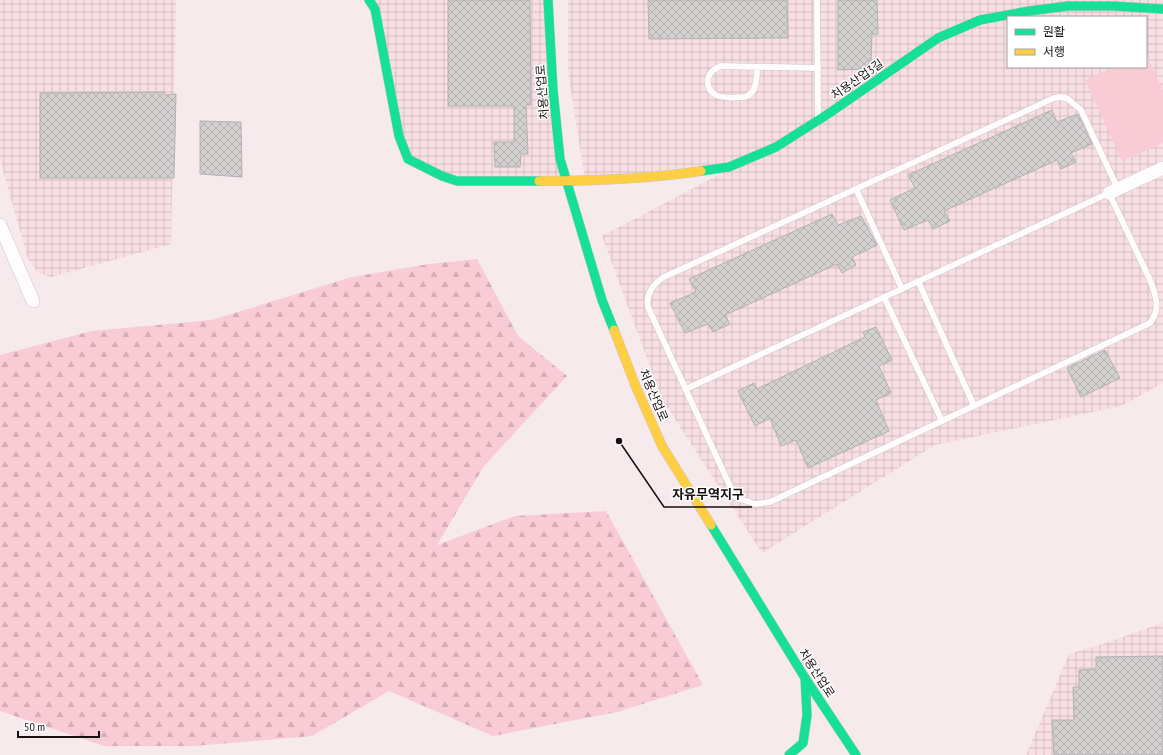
<svg xmlns="http://www.w3.org/2000/svg" width="1163" height="755" viewBox="0 0 1163 755" font-family="'PT Sans Narrow','Noto Sans KR',sans-serif">
<style>
.industrial{fill:url(#industrial-grid);fill-rule:evenodd}
.green{fill:#f9cbd4}
.forest{fill:url(#forest-firs)}
.building{fill:url(#building-cross-hatch);stroke:#b3b1b1}
.lines{fill:none;stroke-linecap:round;stroke-linejoin:round}
.lane-casing{stroke:#d0c5c7;stroke-width:7}
.street-casing{stroke:#d0c5c7;stroke-width:14}
.fast-casing{stroke:#d0c5c7;stroke-width:10}
.slow-casing{stroke:#d0c5c7;stroke-width:10}
.lane{stroke:#fefcfc;stroke-width:6}
.street{stroke:#fefcfc;stroke-width:13}
.fast{stroke:#16e098;stroke-width:9}
.slow{stroke:#ffcf43;stroke-width:9}
.labels{text-anchor:middle;dominant-baseline:central;stroke-width:3;stroke-linejoin:round;paint-order:stroke}
.street-label{font-size:12px;fill:#180f11;stroke:#fff}
.leader{fill:none;stroke:#180f11;stroke-width:1.5}
.callout-dot{fill:#180f11;stroke:#fff;stroke-width:1.5}
.callout-label{font-size:13px;text-anchor:middle;font-weight:bold;fill:#180f11;stroke:#fff;stroke-width:3;stroke-linejoin:round;paint-order:stroke}
</style>
<defs>
<pattern id="industrial-grid" width="8" height="8" patternUnits="userSpaceOnUse"><rect width="8" height="8" fill="#f8dfe4"/><path d="M0 4h8M4 0v8" fill="none" stroke="#d4bec3"/></pattern>
<pattern id="forest-firs" width="22" height="20" patternUnits="userSpaceOnUse"><rect width="22" height="20" fill="#f9cbd4"/><path d="M5 1l3.5 6h-7zM16 11l3.5 6h-7z" fill="#d5adb5"/></pattern>
<pattern id="building-cross-hatch" width="8" height="8" patternUnits="userSpaceOnUse"><rect width="8" height="8" fill="#d2d1cf"/><path d="M0 0l8 8M0 8l8-8" fill="none" stroke="#b4b2b1"/></pattern>
</defs>
<rect width="100%" height="100%" fill="#f7eaec"/>
<g class="industrial">
<path d="M0 0H176L171 244 51 277 38 273 28 259 0 160Z"/>
<path d="M369 0H548L566 181H457L408 159Z"/>
<path d="M568 0H1163V383L1121 406 935 445 762 553 662 399 602 236 747 160 585 180 568 71ZM1008 17H1146V67H1008Z"/>
<path d="M1163 623V755H1026L1069 654 1103 644Z"/>
</g>
<path class="green" d="M1146 54 1163 90V143L1122 161 1085 80 1115 67H1146Z"/>
<path class="forest" d="M477 259 518 336 567 376 484 466 437 545 515 516 606 511 703 685 617 712 493 736 389 691 312 736 194 746H104L0 711V355L92 331 212 320 352 277 429 264Z"/>
<g class="building">
<path d="M448 0H530L531 105H526L528 154H521L520 167H495L494 142H514V106H448Z"/>
<path d="M648 0H787L788 38 649 39Z"/>
<path d="M838 0H877L878 34H872L871 61 864 69 838 70Z"/>
<path d="M165 92V95L176 94 174 178H40V93Z"/>
<path d="M1052 110 1057 122 1078 114 1092 144 1071 153 1076 162 1061 169 1057 160 944 211 950 221 933 229 928 220 904 230 890 200 915 188 908 175Z"/>
<path d="M200 121 241 122 242 177 200 174Z"/>
<path d="M832 214 838 225 861 216 876 243 877 245 852 257 856 265 842 273 837 264 725 315 730 324 713 332 708 324 685 333 670 303 696 292 689 279Z"/>
<path d="M876 327 892 360 879 366 891 393 876 400 889 431 808 468 796 440 781 446 770 418 755 426 738 391 754 383 757 389 865 337 863 332Z"/>
<path d="M1105 350 1120 378 1081 397 1067 368Z"/>
<path d="M1163 656V755H1054L1052 720H1074L1073 687H1079V670L1096 669V657Z"/>
</g>
<g class="lines">
<defs>
<g id="lane">
<path d="M817 0 818 116"/>
<path d="M757 67C757 78 757 93 745 97 737 97 723 99 716 95 702 87 707 70 721 66L818 68"/>
<path d="M856 189 902 289"/>
<path d="M918 281 974 406"/>
<path d="M884 297 942 421"/>
<path d="M686 389 1109 193 1151 282C1156 298 1161 308 1150 323L770 502 755 504 735 497 648 307C646 293 653 284 664 277L1054 98 1061 97 1068 99 1081 110 1118 189"/>
</g>
<g id="street">
<path d="M1109 193 1163 168"/>
<path d="M0 225 33 301"/>
</g>
<g id="fast">
<path d="M369 0 375 9 399 136 408 159 442 176 457 181H539"/>
<path d="M548 0 553 90 560 159 602 300 614 330"/>
<path d="M701 171 729 167 776 147 828 114 938 38 980 20 1029 11 1068 6H1113L1163 9"/>
<path d="M711 525 805 678 856 755"/>
<path d="M789 755 803 743 807 715 805 678"/>
</g>
<g id="slow">
<path d="M539 181C592 181 648 179 701 171"/>
<path d="M614 330 636 387 662 446 711 525"/>
</g>
</defs>
<use href="#lane" class="lane-casing"/>
<use href="#street" class="street-casing"/>
<use href="#fast" class="fast-casing"/>
<use href="#slow" class="slow-casing"/>
<use href="#lane" class="lane"/>
<use href="#street" class="street"/>
<use href="#fast" class="fast"/>
<use href="#slow" class="slow"/>
</g>
<g class="labels">
<g class="street-label">
<text transform="translate(857 79) rotate(-35)">처용산업3길</text>
<text transform="translate(542 92) rotate(-94)">처용산업로</text>
<text transform="translate(654 395) rotate(67)">처용산업로</text>
<text transform="translate(817 673) rotate(57)">처용산업로</text>
</g>
</g>
<path class="leader" d="M619 441L664 507H752"/>
<circle class="callout-dot" cx="619" cy="441" r="4"/>
<g class="callout-label">
<text x="708" y="499">자유무역지구</text>
</g>
<rect x="1007" y="16" width="140" height="52" fill="#ffffff" stroke="#a39fa0"/>
<rect x="1015" y="29" width="20" height="6" fill="#16e098" stroke="#a39fa0"/>
<text x="1043" y="36" font-size="12" fill="#180f11">원활</text>
<rect x="1015" y="49" width="20" height="6" fill="#ffcf43" stroke="#a39fa0"/>
<text x="1043" y="56" font-size="12" fill="#180f11">서행</text>
<path d="M18 731v6h81v-6" fill="none" stroke="#180f11" stroke-width="2"/>
<text x="24" y="731" font-size="12" fill="#180f11" stroke="#ffffff" stroke-width="3" paint-order="stroke">50 m</text>
</svg>
